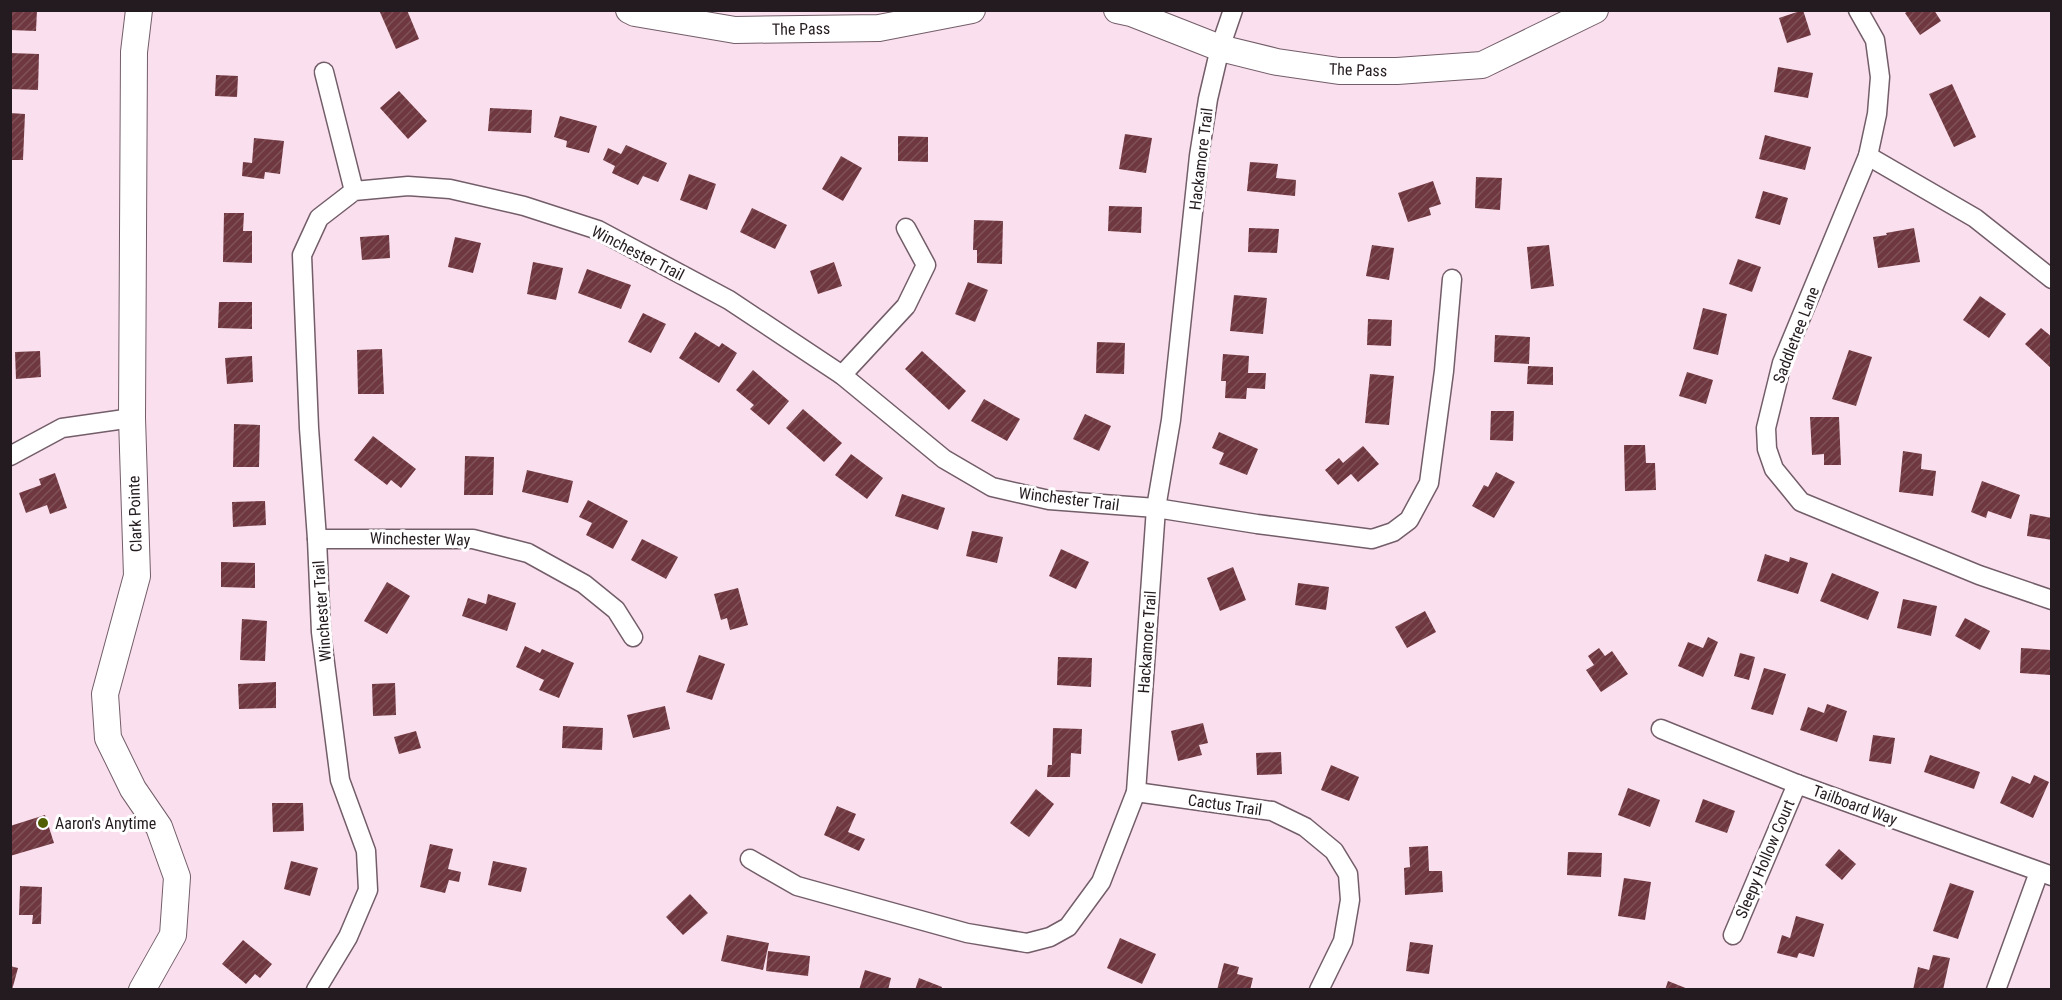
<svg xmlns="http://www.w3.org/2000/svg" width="2062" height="1000" viewBox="0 0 2062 1000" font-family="'Roboto Condensed',sans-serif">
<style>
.building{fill:url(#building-hatch)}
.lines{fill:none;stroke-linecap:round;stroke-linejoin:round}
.street-casing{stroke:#735d68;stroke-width:21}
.secondary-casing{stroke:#735d68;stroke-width:28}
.street{stroke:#fff;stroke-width:18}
.secondary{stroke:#fff;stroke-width:26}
.poi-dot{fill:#515f01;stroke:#fff;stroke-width:2}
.labels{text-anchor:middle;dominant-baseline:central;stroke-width:6;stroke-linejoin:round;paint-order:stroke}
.street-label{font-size:16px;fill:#241b20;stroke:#fff}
.poi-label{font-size:16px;fill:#241b20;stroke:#fff;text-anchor:start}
</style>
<defs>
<pattern id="building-hatch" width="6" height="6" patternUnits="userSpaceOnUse" patternTransform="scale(1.5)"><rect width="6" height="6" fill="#6f373f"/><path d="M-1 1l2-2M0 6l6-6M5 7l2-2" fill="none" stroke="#7f5158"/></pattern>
</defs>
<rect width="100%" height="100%" fill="#fae0ee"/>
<g class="building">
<path d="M10 10H37L36 31 10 30Z"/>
<path d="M379 10H407L419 39 396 49Z"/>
<path d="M1803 10 1811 35 1787 43 1779 18Z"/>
<path d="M1910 10H1934L1941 21 1920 35 1905 13Z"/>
<path d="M10 53 39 54 38 90 10 89Z"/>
<path d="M1778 67 1813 73 1808 98 1774 92Z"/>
<path d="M216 75 238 76 237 97 215 96Z"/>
<path d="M1952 84 1976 137 1954 147 1929 94Z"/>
<path d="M399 91 427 121 408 139 380 108Z"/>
<path d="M490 108 532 110 531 133 488 131Z"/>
<path d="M10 113 25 114 23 160H10Z"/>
<path d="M560 116 597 126 589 153 566 147 567 141 554 137Z"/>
<path d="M1125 134 1152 138 1146 173 1119 169Z"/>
<path d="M1765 135 1811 147 1805 170 1759 159Z"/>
<path d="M898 136 928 137V162L898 161Z"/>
<path d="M254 138 284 141 280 174 265 172 264 179 242 176 243 162 252 163Z"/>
<path d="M626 145 667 163 658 182 643 176 638 185 612 173 615 166 603 160 608 148 621 154Z"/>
<path d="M841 156 862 168 843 201 822 189Z"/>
<path d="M1250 162 1278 164 1276 178 1296 180 1295 196 1247 191Z"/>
<path d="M689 174 716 184 707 210 680 200Z"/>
<path d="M1476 177 1502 178 1500 210 1475 208Z"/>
<path d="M1433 181 1441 204 1429 208 1431 215 1408 222 1398 193Z"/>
<path d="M1763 191 1788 198 1780 225 1755 218Z"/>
<path d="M1109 206 1142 207 1141 233 1108 231Z"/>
<path d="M752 208 787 225 775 249 740 232Z"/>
<path d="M224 213H244L243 231H252V263L223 262Z"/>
<path d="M974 220 1003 221 1002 264 977 263V250H973Z"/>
<path d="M1249 228 1279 229 1277 253 1248 252Z"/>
<path d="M1914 228 1920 262 1878 268 1873 237 1887 235 1886 233Z"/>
<path d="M389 235 390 258 362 260 360 237Z"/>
<path d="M455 237 481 243 473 273 448 267Z"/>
<path d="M1372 245 1394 248 1389 280 1366 276Z"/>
<path d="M1549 245 1554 286 1531 289 1527 247Z"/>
<path d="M1738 259 1761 267 1752 292 1729 284Z"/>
<path d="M533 262 563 268 556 300 527 294Z"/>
<path d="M834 262 842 286 818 294 810 271Z"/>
<path d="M587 269 631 285 621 309 578 293Z"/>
<path d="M968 282 988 290 975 322 955 314Z"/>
<path d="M1234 295 1267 298 1263 334 1230 331Z"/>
<path d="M1980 296 2006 314 1989 338 1963 320Z"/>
<path d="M219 302H252V329L218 328Z"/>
<path d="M1703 308 1727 314 1718 355 1693 349Z"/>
<path d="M643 313 666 324 651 353 628 342Z"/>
<path d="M1368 319 1392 320 1391 346 1367 345Z"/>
<path d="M2041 328 2052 337V369L2025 344Z"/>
<path d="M695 332 719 347 722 343 737 353 719 383 679 358Z"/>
<path d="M1495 335 1530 337 1529 364 1494 362Z"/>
<path d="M1097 342 1125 343 1124 374 1096 373Z"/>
<path d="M382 349 384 394H358L357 350Z"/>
<path d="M1849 350 1872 357 1856 406 1832 399Z"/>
<path d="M40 351 41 377 16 379 15 352Z"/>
<path d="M922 351 966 391 949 410 905 369Z"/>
<path d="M1223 354 1249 356 1248 373H1266L1265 389 1247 388 1246 399 1225 398 1226 381H1221Z"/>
<path d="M252 356 253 382 227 384 225 358Z"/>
<path d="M1528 366 1553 367V385L1527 384Z"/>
<path d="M753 370 789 401 769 425 750 409 754 405 736 390Z"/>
<path d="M1687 372 1713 380 1706 404 1679 396Z"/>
<path d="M1370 374 1394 376 1389 425 1365 423Z"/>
<path d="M984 399 1020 419 1007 441 971 421Z"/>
<path d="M803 409 842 443 824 462 786 428Z"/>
<path d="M1491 411H1514L1513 441 1490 440Z"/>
<path d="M1085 414 1111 426 1099 451 1073 439Z"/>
<path d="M1810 417H1839L1841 465H1824V454L1812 455Z"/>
<path d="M234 424 260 425 259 467H233Z"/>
<path d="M1219 432 1258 449 1247 475 1219 464 1224 453 1212 448Z"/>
<path d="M373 436 416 469 401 488 391 480 387 485 354 460Z"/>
<path d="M1624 445H1645L1646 463H1655L1656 490 1625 491Z"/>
<path d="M1363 446 1379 464 1358 482 1351 474 1338 485 1325 470 1339 458 1343 463Z"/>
<path d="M1903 451 1922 454 1921 469 1936 471 1933 496 1899 492Z"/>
<path d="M851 454 883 478 867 499 835 475Z"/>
<path d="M465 456 494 457 493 495H464Z"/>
<path d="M527 470 573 481 568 503 522 492Z"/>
<path d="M1496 472 1515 482 1494 518 1472 506 1484 485 1488 487Z"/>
<path d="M55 473 67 508 50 514 47 505 26 513 19 493 41 485 39 479Z"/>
<path d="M1982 481 2020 495 2011 519 1988 511 1986 518 1971 512Z"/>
<path d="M902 494 945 508 938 530 895 516Z"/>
<path d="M588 500 628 521 613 549 586 535 592 523 579 517Z"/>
<path d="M265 501 266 525 233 527 232 502Z"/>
<path d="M2030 514 2052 518V540L2027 536Z"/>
<path d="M972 531 1003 537 997 563 966 556Z"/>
<path d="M642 539 678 557 666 579 631 560Z"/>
<path d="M1061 549 1089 562 1076 589 1049 576Z"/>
<path d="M1765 554 1789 562 1790 557 1808 563 1798 594 1757 581Z"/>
<path d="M221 562 255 563V588L221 587Z"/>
<path d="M1233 567 1246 600 1220 611 1207 578Z"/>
<path d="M1832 573 1879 592 1868 620 1820 601Z"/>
<path d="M387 582 410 596 387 634 364 621Z"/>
<path d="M1298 583 1329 587 1326 610 1295 605Z"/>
<path d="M738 588 748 625 730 630 727 618 721 620 714 594Z"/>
<path d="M488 594 516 603 507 631 462 616 468 598 486 604Z"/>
<path d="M1903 599 1937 606 1931 636 1897 628Z"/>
<path d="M1425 611 1436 632 1407 648 1395 627Z"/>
<path d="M1965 618 1990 631 1980 650 1955 636Z"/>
<path d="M242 619 267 621 265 661 240 660Z"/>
<path d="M1708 637 1718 642 1703 677 1678 666 1688 642 1703 648Z"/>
<path d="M525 646 540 653 542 649 574 663 559 698 539 690 544 680 516 667Z"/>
<path d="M1599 648 1605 656 1612 651 1628 674 1601 692 1586 670 1594 665 1588 656Z"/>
<path d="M2021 648 2051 650 2050 675 2020 673Z"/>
<path d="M1740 653 1755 657 1749 680 1734 676Z"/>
<path d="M699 655 725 664 712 700 686 692Z"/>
<path d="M1058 657 1092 658 1091 687 1057 685Z"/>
<path d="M1764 668 1786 674 1773 715 1751 709Z"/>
<path d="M276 682V708L239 709 238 684Z"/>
<path d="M395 683 396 715 373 716 372 684Z"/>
<path d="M1827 704 1847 711 1837 742 1800 730 1808 707 1824 713Z"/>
<path d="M665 706 670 729 633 738 627 715Z"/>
<path d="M1203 723 1208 743 1199 745 1202 755 1178 761 1171 731Z"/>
<path d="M563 726 603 728 602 750 562 748Z"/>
<path d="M1053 728 1082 729 1081 754 1071 753 1070 777H1047L1048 765H1052Z"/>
<path d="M416 731 421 748 399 754 394 737Z"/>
<path d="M1873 735 1895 738 1891 764 1869 761Z"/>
<path d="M1281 752 1282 774 1257 775 1256 753Z"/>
<path d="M1930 755 1980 772 1974 789 1924 772Z"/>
<path d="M1331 765 1359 777 1349 801 1321 790Z"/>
<path d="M2034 775 2049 782 2033 818 2000 803 2012 776 2030 784Z"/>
<path d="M1628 788 1660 800 1650 827 1618 815Z"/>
<path d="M1036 789 1054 804 1029 837 1010 823Z"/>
<path d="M1703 799 1735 811 1727 833 1695 822Z"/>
<path d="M272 803H303L304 831 273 832Z"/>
<path d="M837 806 856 814 848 832 865 839 859 851 824 835Z"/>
<path d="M45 815 54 843 10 856V826Z"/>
<path d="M430 844 453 849 448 869 461 872 459 882 449 880 445 893 420 887Z"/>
<path d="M1428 846 1429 871H1442L1443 892 1405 895 1404 868 1410 867 1409 847Z"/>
<path d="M1839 849 1856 864 1842 880 1825 865Z"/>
<path d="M1568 852 1602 853 1601 877 1567 875Z"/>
<path d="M291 861 318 868 310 896 284 889Z"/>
<path d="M493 861 527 868 521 892 488 885Z"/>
<path d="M1624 878 1651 882 1645 920 1618 916Z"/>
<path d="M1950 883 1974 891 1958 939 1933 931Z"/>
<path d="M20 886 42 887 41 924H32L33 915H19Z"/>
<path d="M690 894 708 913 683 935 666 917Z"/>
<path d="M1796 916 1824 924 1814 957 1799 953 1797 958 1777 953 1782 935 1790 938Z"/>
<path d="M727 935 769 943 763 970 721 961Z"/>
<path d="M1120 938 1156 954 1142 984 1107 968Z"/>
<path d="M243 940 272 964 260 978 255 974 246 984 222 964Z"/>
<path d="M1410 942 1433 945 1429 974 1406 971Z"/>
<path d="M768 951 810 956 808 976 766 971Z"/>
<path d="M1933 955 1950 958 1943 990H1913L1918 967 1929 970Z"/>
<path d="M1224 963 1239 967 1237 974 1253 978 1250 990H1217Z"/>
<path d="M10 966 18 968 12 990H10Z"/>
<path d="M865 970 891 978 888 990H859Z"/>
<path d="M919 978 942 987 941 990H915Z"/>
<path d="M1668 981 1688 989V990H1665Z"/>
</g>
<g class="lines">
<defs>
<g id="street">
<path d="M1858 10 1875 40 1880 77 1877 114 1868 156 1782 363 1766 428 1767 449 1774 469 1801 502 1979 575 2052 600"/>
<path d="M324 72 354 191"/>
<path d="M1868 156 1975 218 2052 279"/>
<path d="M842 375 906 306 926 265 906 228"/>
<path d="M10 456 62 428 132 418"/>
<path d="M317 539H473L528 553 584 584 616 610 633 637"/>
<path d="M1661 729 1797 784 2052 876"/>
<path d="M1136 792 1272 811 1305 827 1334 851 1348 874 1350 900 1343 941 1319 990"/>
<path d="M750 859 797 886 967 933 1027 943 1050 937 1068 927 1101 882 1136 792 1156 508 1171 420 1199 156 1208 99 1220 48 1233 10"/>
<path d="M1733 935 1797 784"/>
<path d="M316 990 348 937 368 890 366 851 340 780 321 632 317 539 309 428 302 255 319 218 354 191 408 186 450 189 524 206 598 230 729 300 842 375 944 459 992 487 1049 500 1156 508 1257 524 1372 539 1393 532 1409 520 1429 483 1444 371 1452 279"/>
<path d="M1996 990 2039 872"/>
</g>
<g id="secondary">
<path d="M139 10 134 52 132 418 137 576 105 694 108 738 133 789 159 827 177 877 173 935 142 990"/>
<path d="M629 10 635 13 735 30 879 28 972 10"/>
<path d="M1117 10 1131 13 1220 48 1277 62 1339 71H1397L1482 65 1595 10"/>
</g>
</defs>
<use href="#street" class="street-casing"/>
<use href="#secondary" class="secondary-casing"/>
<use href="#street" class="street"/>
<use href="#secondary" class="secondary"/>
</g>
<circle class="poi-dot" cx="43" cy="823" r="6"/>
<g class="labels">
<g class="street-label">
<text transform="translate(801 29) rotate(-1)">The Pass</text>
<text transform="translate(1358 70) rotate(2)">The Pass</text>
<text transform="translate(1201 159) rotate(-83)">Hackamore Trail</text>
<text transform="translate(638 253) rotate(27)">Winchester Trail</text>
<text transform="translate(1796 335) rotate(-69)">Saddletree Lane</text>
<text transform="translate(1069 499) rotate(7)">Winchester Trail</text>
<text transform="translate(135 514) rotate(-92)">Clark Pointe</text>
<text transform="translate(420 539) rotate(1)">Winchester Way</text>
<text transform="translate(322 611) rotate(-94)">Winchester Trail</text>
<text transform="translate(1147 642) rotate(-86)">Hackamore Trail</text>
<text transform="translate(1225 805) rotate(8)">Cactus Trail</text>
<text transform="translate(1855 805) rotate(20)">Tailboard Way</text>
<text transform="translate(1765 859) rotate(-67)">Sleepy Hollow Court</text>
</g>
<g class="poi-label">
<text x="55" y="823">Aaron's Anytime</text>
</g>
</g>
<rect width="2062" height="1000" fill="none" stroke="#241b20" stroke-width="24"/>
</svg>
